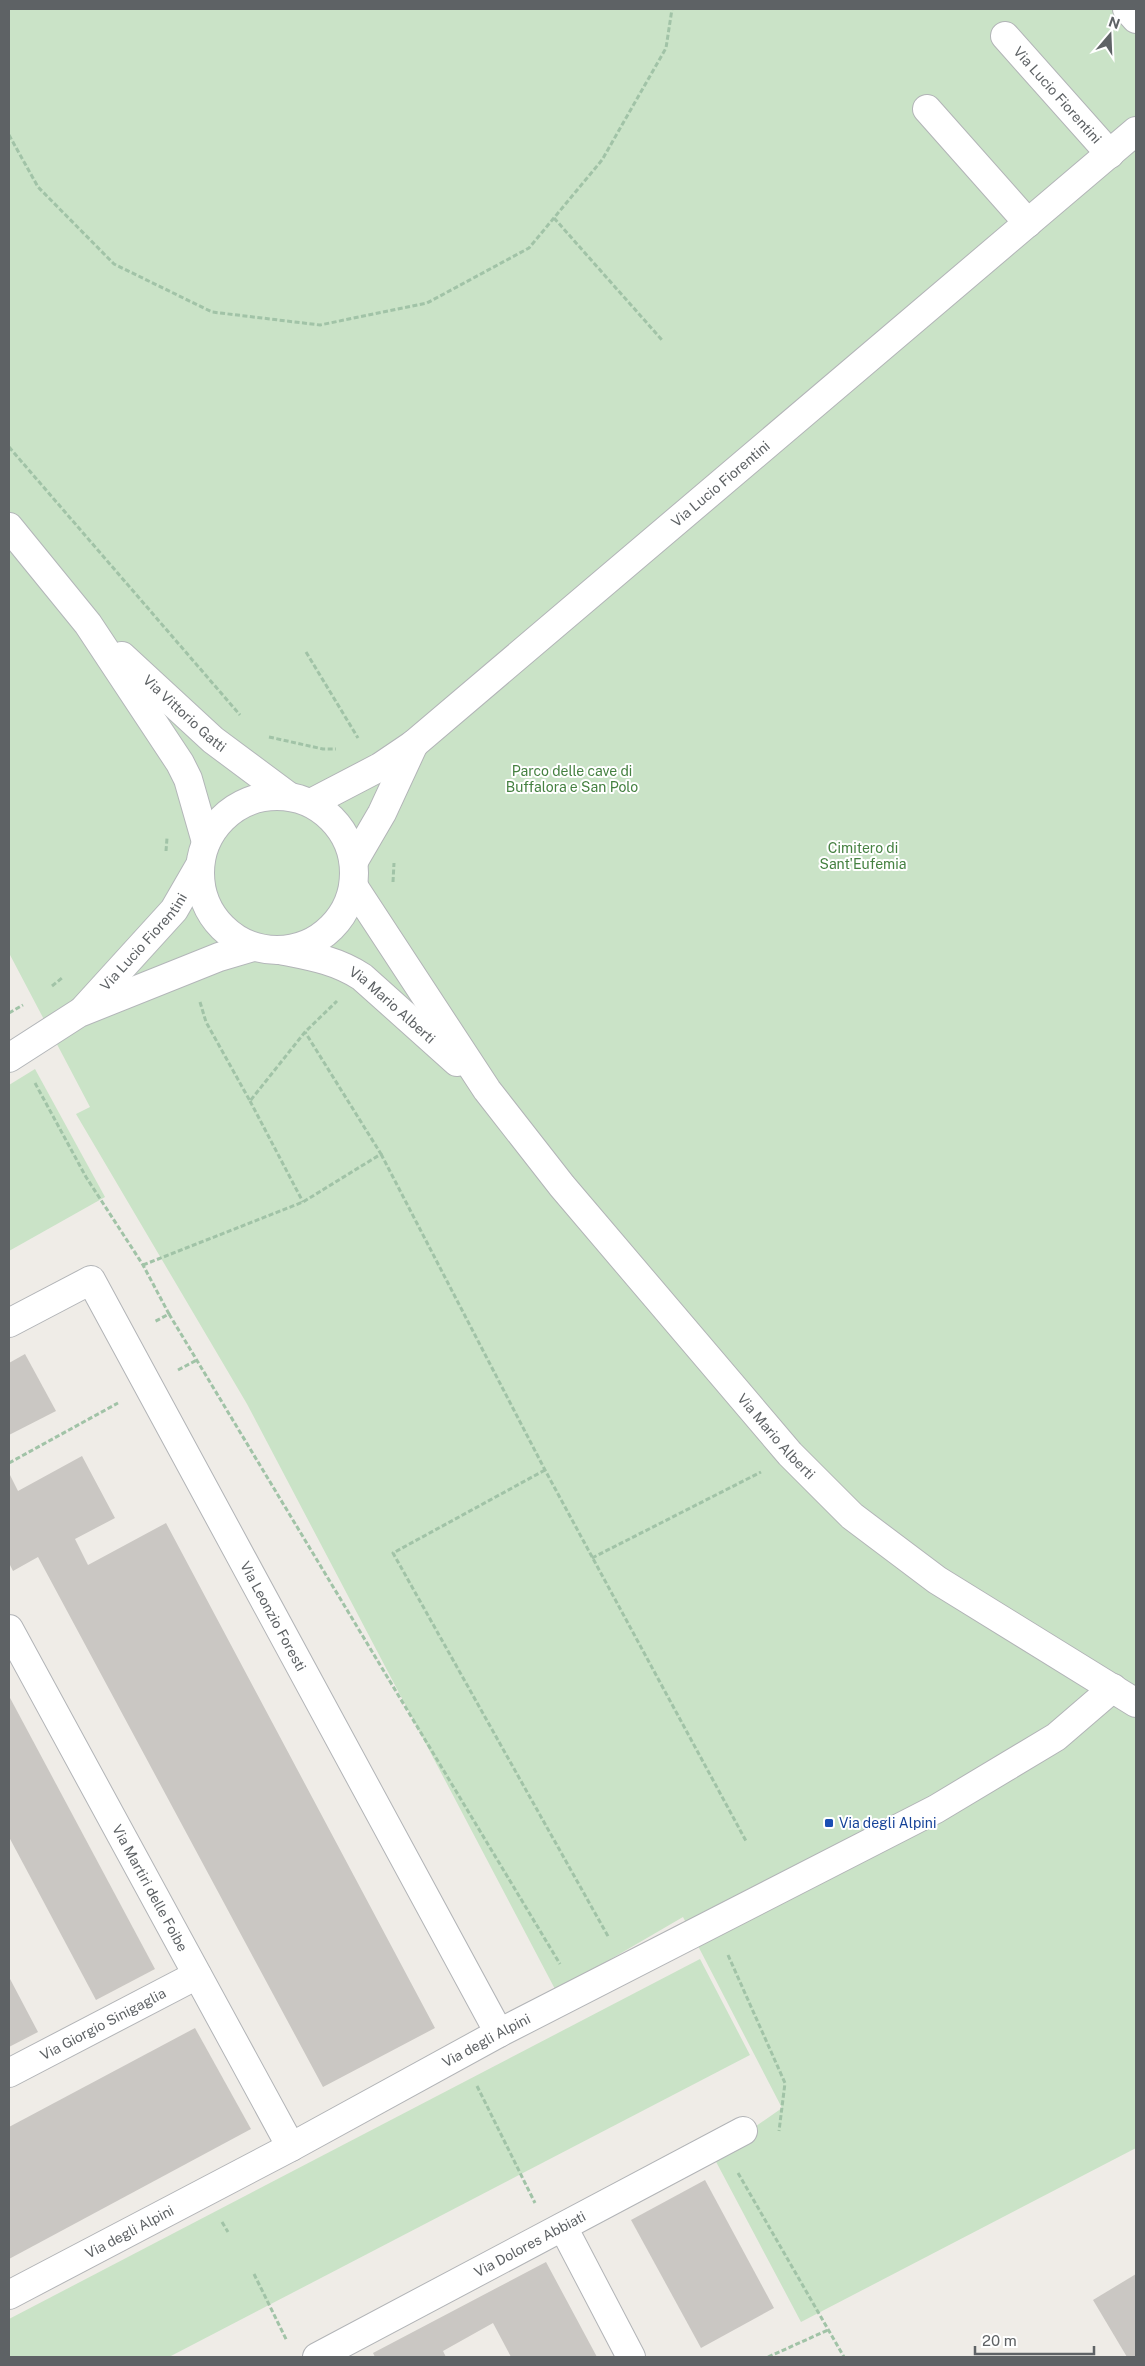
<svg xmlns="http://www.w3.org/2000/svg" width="1145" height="2366" viewBox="0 0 1145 2366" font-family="'Public Sans',sans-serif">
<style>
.green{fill:#cae3c7}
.building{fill:#cac7c3}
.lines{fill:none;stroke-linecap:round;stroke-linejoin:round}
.street-casing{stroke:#b2b4b7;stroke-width:30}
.secondary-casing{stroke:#b3b6b9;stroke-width:30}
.path{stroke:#a1c3a7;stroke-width:3;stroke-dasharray:5 2.5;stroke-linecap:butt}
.street{stroke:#fff;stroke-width:28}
.secondary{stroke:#fff;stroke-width:28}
.transit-dot{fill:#1a4fb4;stroke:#fff;stroke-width:2}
.labels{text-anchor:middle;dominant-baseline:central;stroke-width:4;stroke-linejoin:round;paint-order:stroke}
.street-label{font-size:14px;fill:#5e6265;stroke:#fff}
.park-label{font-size:14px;fill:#458141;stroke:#fff}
.transit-label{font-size:14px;fill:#164399;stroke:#fff;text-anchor:start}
</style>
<rect width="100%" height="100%" fill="#efece7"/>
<g class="green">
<path d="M9 9H1136V2148L801 2322 713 2156 782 2108 683 1917 556 1991 247 1404 76 1114 90 1107 9 953Z"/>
<path d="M35 1069 105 1197 9 1251V1085Z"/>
<path d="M700 1959 750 2055 169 2357H9V2319Z"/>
</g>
<g class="building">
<path d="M25 1354 56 1411 9 1435V1363Z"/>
<path d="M82 1456 115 1518 75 1539 88 1565 166 1523 435 2028 323 2087 38 1557 13 1571 9 1563V1473L18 1491Z"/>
<path d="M9 1696 155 1969 96 2000 9 1837Z"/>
<path d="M9 1977 38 2032 9 2047Z"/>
<path d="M195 2028 251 2129 9 2259V2127Z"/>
<path d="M705 2180 774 2308 701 2348 631 2220Z"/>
<path d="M546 2262 597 2357H511L493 2323 443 2351 446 2357H375L373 2353Z"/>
<path d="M1136 2274V2357H1127L1093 2300Z"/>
</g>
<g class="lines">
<defs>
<g id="street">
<path d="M1127 9 1136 19"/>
<path id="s1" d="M1005 36 1110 154"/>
<path d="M927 109 1028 223"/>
<path id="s2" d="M311 803 380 767 414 744 1136 131"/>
<path d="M354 861 382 813 414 744"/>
<path id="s3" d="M354 887 487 1090 562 1186 790 1454 852 1516 937 1580 1136 1703"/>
<path id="s4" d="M280 950C310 956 336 960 362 977L457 1062"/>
<path id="s5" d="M9 1323 91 1280 499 2033"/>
<path id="s6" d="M9 1629 291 2147"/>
<path id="s7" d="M9 2073 197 1975"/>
<path d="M563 2227 631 2357"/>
<path id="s8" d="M9 2295 291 2147 499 2033 936 1809 1056 1737 1113 1688"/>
<path id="s9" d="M317 2357 743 2131"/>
</g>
<g id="secondary">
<path d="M9 527 88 624 180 763 188 779 206 842"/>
<path id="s10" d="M122 656 213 740 287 795"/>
<circle cx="277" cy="873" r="77"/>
<path id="s11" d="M84 1009 174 910 200 865"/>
<path d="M9 1058 79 1013 219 957 253 947"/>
</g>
</defs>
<use href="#street" class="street-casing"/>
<use href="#secondary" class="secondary-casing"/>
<g class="path">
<path d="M9 135 38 187 114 264 212 312 320 325 427 303 529 248 602 160 666 48 672 9"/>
<path d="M554 218 662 340"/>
<path d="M9 447 240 715"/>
<path d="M306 652 358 738"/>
<path d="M269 737 323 749H336"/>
<path d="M166 851 167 838"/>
<path d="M393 882 394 863"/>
<path d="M52 986 62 978"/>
<path d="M200 1002 206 1022 250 1101 305 1032 337 1001"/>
<path d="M9 1013 23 1005"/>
<path d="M35 1083 86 1177 143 1265 169 1314 154 1322"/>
<path d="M250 1101 303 1202"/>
<path d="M381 1154 545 1470 746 1841"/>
<path d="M143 1265 303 1202 381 1154 305 1032"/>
<path d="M169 1314 560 1964"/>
<path d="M178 1370 197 1360"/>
<path d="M9 1463 118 1403"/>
<path d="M545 1470 393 1553 609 1938"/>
<path d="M592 1558 761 1472"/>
<path d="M728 1955 785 2083 779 2131"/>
<path d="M477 2086 535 2203"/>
<path d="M738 2173 844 2357"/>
<path d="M222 2222 228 2232"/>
<path d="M254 2274 287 2341"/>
<path d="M768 2357 828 2330"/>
</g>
<use href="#street" class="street"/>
<use href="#secondary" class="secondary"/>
</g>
<rect class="transit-dot" x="824" y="1818" width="10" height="10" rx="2.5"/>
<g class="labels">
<g class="street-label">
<text stroke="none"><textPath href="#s1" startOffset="79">Via Lucio Fiorentini</textPath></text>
<text stroke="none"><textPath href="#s2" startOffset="521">Via Lucio Fiorentini</textPath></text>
<text stroke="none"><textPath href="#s10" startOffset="85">Via Vittorio Gatti</textPath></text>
<text stroke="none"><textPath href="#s11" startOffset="90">Via Lucio Fiorentini</textPath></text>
<text stroke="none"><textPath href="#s4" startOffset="128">Via Mario Alberti</textPath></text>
<text stroke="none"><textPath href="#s3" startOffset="694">Via Mario Alberti</textPath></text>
<text stroke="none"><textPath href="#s5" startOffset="475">Via Leonzio Foresti</textPath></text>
<text stroke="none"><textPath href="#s6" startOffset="295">Via Martiri delle Foibe</textPath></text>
<text stroke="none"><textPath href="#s7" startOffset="106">Via Giorgio Sinigaglia</textPath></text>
<text stroke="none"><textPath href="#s8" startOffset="541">Via degli Alpini</textPath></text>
<text stroke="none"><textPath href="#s8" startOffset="136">Via degli Alpini</textPath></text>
<text stroke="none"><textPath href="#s9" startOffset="241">Via Dolores Abbiati</textPath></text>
</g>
<g class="park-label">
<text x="572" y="771">Parco delle cave di<tspan x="572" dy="16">Buffalora e San Polo</tspan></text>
<text x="863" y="848">Cimitero di<tspan x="863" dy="16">Sant'Eufemia</tspan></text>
</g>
<g class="transit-label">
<text x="839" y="1823">Via degli Alpini</text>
</g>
</g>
<rect width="1145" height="2366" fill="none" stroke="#5e6265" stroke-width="20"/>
<g transform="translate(1110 35) rotate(19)" stroke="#ffffff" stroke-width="4" paint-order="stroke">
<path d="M0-4L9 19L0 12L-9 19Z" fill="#5e6265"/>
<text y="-8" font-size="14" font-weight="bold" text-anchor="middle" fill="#5e6265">N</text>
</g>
<path d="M975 2346v8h119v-8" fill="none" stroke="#5e6265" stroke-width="2.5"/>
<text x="982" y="2346" font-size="15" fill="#5e6265" stroke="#ffffff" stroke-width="4" paint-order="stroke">20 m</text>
</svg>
